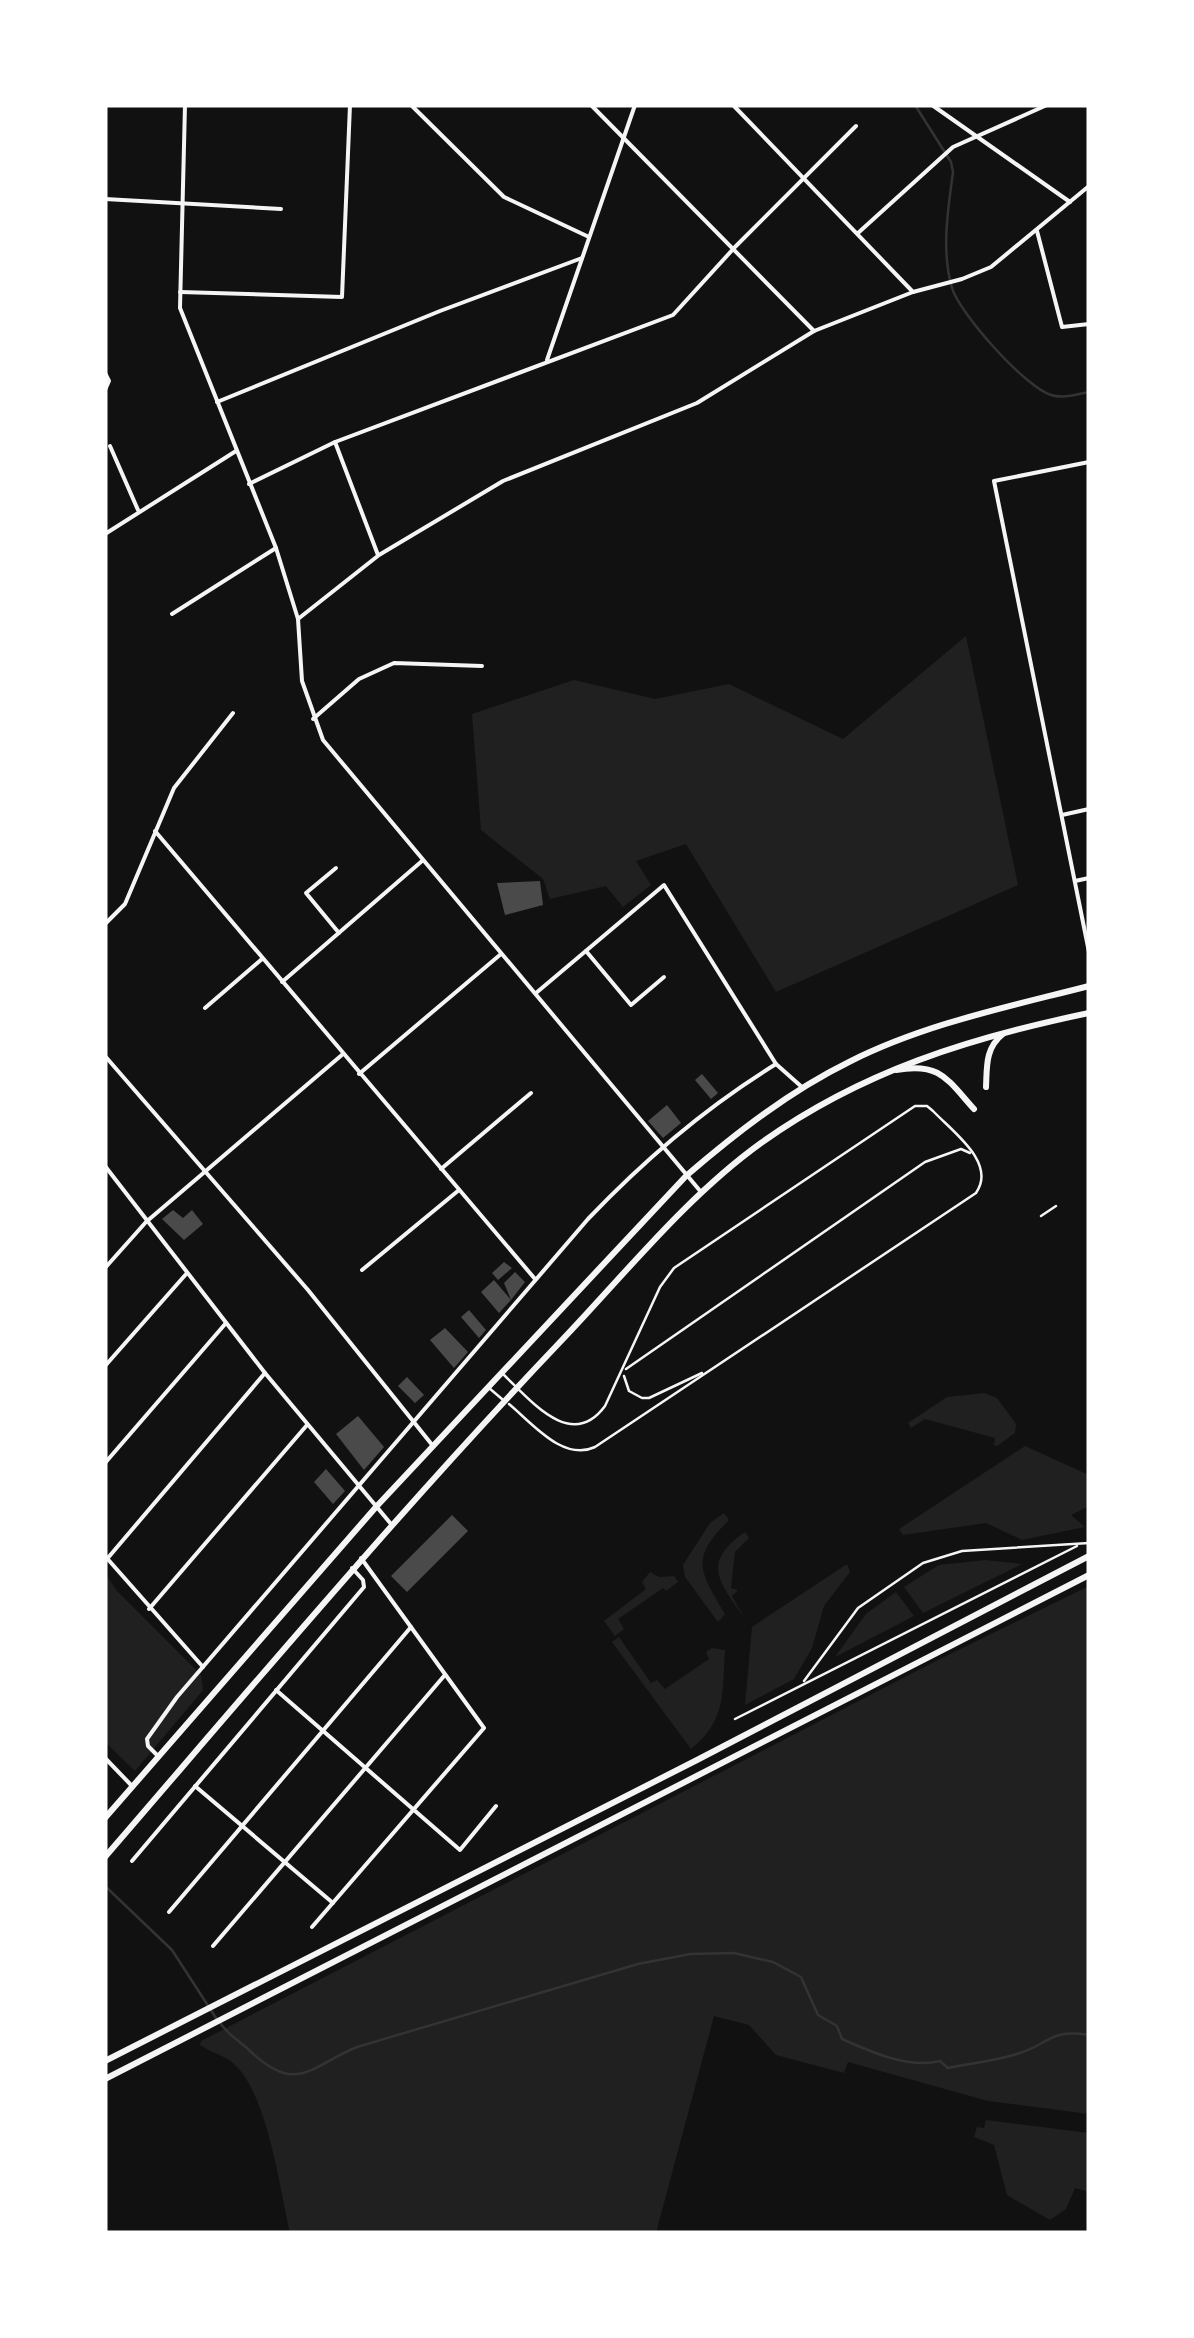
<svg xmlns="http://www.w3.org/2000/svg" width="1194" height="2338" viewBox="0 0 1194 2338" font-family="'PT Serif',serif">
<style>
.green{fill:#202020}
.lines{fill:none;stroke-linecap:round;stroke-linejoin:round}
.stream{stroke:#333;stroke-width:2.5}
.building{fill:#4a4a4a}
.service{stroke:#f5f5f5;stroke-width:2.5}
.minor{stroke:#f5f5f5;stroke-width:4}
.secondary{stroke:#f5f5f5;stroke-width:6}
.primary{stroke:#f5f5f5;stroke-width:6}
</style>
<rect width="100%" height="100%" fill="#111"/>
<g class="green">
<path d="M966 636 1018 885 776 992 686 844 636 861 651 885 623 907 606 886 550 899 543 879 481 830 472 714 574 680 655 699 729 684 843 739Z"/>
<path d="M984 1393 997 1398 1016 1424 1015 1433 997 1446 994 1445 995 1438 925 1419 911 1428 908 1423 947 1397Z"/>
<path d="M1025 1446 1089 1475V1506L1071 1515 1085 1527 1022 1540 986 1523 903 1535 899 1529Z"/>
<path d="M724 1513 729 1520C689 1559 700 1571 725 1614L718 1622 685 1577 683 1565 710 1523Z"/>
<path d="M745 1532 749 1538 735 1552 731 1588 738 1590 732 1596 743 1616C718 1580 702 1562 745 1532Z"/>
<path d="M985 1560 1022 1564 923 1613 904 1587 939 1565Z"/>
<path d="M847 1564 850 1572 824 1606 812 1648 794 1679 745 1705 752 1627Z"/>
<path d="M650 1572 659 1577 674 1576 678 1582 666 1591 663 1588 618 1619 624 1629 615 1636 604 1621 646 1589 642 1582Z"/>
<path d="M105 1573 117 1591 201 1675 203 1690 135 1771 105 1742Z"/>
<path d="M1089 1586V2114L988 2101 848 2062 844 2073 776 2055 749 2025 714 2016 656 2233H290C280 2189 267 2093 234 2064 225 2055 211 2053 200 2045L201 2041 936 1661Z"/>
<path d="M896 1592 914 1616 835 1657 866 1614Z"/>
<path d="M619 1637 651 1683 657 1680 665 1689 709 1659 706 1652 712 1648 725 1650C722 1693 727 1720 691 1749L612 1642Z"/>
<path d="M986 2120 1089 2133V2192L1075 2188 1066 2209 1050 2220 1007 2195 994 2145 974 2137 977 2127 984 2128Z"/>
</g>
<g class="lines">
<g class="stream">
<path d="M915 105 951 162 953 172C948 210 941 250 952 288 960 314 1025 387 1051 395 1063 399 1077 394 1089 392"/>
<path d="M105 1886 172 1950 216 2018"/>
<path d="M221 2024C229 2036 240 2041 250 2051 297 2095 309 2067 357 2047L638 1964 690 1954 734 1953 773 1962 801 1977 818 2015 837 2026 842 2039C871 2052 909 2069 940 2061L948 2068C971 2063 997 2061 1020 2053 1051 2043 1049 2029 1089 2035"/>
</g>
</g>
<g class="building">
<path d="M540 881 543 905 505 915 497 883Z"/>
<path d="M702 1074 718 1093 711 1099 695 1080Z"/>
<path d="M667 1105 681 1123 663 1138 648 1121Z"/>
<path d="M173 1210 183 1218 192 1210 203 1224 184 1240 162 1219Z"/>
<path d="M504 1262 512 1268 498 1280 492 1273Z"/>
<path d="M515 1272 525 1282 511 1300 499 1313 481 1292 494 1280 511 1300 504 1283Z"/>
<path d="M469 1310 486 1330 479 1338 461 1317Z"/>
<path d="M445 1328 468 1352 454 1368 430 1340Z"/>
<path d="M407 1377 424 1395 415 1403 398 1386Z"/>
<path d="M358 1416 384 1447 364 1470 336 1434Z"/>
<path d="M326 1469 345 1491 333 1504 314 1482Z"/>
<path d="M452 1515 468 1531 407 1592 391 1576Z"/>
</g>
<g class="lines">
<g class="service">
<path d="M1041 1216 1056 1206"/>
<path d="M626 1369 925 1162 961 1149 970 1153"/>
<path d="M504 1375C532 1402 572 1451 605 1406L660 1287 674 1268 915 1106H927L933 1111C953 1132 997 1163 976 1193L595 1447C563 1462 532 1423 509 1404"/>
<path d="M624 1376 629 1391 642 1398H649L702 1373"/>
<path d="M489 1388 502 1399"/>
<path d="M804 1681 858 1608 923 1563 962 1551 1089 1543"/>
<path d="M735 1719 1077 1546"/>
</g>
<g class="minor">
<path d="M185 105 180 308 276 548 298 619 302 681 323 740 701 1192"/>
<path d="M411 105 504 197 589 237"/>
<path d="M591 105 814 331"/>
<path d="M733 105 913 292"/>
<path d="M932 105 1070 202"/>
<path d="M105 199 281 209"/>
<path d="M1037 231 1062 327 1089 324"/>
<path d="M858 233 953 147 1047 105"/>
<path d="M180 292 342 297 350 105"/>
<path d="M547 360 635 105"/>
<path d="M105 373 109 381 105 390"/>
<path d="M217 402 440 311 582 258"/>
<path d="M335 442 378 555"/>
<path d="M110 446 138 510"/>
<path d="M1089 462 994 481 1089 952"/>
<path d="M249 484 335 442 673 315 735 247 856 126"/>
<path d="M105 534 236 451"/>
<path d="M172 614 276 548"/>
<path d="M298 619 379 555 503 481 697 403 814 331 913 292 962 279 991 267 1089 186"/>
<path d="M313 719 359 679 394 663 482 666"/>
<path d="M1062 815 1089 809"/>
<path d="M155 831 535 1279"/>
<path d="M336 868 306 893 339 933"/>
<path d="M1075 881 1089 878"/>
<path d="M105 924 125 904 174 788 233 713"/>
<path d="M586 951 631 1005 664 977"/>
<path d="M282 982 422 861"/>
<path d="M536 993 664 885 776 1064 803 1088"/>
<path d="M205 1008 262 959"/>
<path d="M105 1056 308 1290 433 1446"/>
<path d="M359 1074 501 954"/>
<path d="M105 1166 265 1373 391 1524"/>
<path d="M441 1169 531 1093"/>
<path d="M105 1268 146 1222 343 1054"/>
<path d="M362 1270 459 1190"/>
<path d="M105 1366 187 1273"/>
<path d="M105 1463 226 1323"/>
<path d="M105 1556 203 1667"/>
<path d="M107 1559 265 1373"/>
<path d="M149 1609 307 1425"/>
<path d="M276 1690 460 1850 496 1806"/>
<path d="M158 1756 148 1746 147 1739 177 1697 588 1219C645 1159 706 1107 776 1064"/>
<path d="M105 1758 132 1786"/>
<path d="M195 1786 333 1903"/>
<path d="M132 1861 364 1587 363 1580 352 1568"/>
<path d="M169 1912 411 1627"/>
<path d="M312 1927 484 1728 361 1558"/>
<path d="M213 1946 444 1676"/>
</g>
<g class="secondary">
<path d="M896 1070C940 1062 947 1079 974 1109"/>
<path d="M986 1087C987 1067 985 1048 1003 1034"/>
<path d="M105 1818 376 1507 686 1176C736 1133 790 1091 849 1062 924 1024 1008 1007 1089 986"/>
<path d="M105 1857C255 1683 403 1507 562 1340 625 1274 686 1197 761 1143 862 1071 969 1038 1089 1013"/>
</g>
<g class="primary">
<path d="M105 2061 697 1760 1089 1556"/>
<path d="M105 2079 1089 1575"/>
</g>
</g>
<rect width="1194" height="2338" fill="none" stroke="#ffffff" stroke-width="215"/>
</svg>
